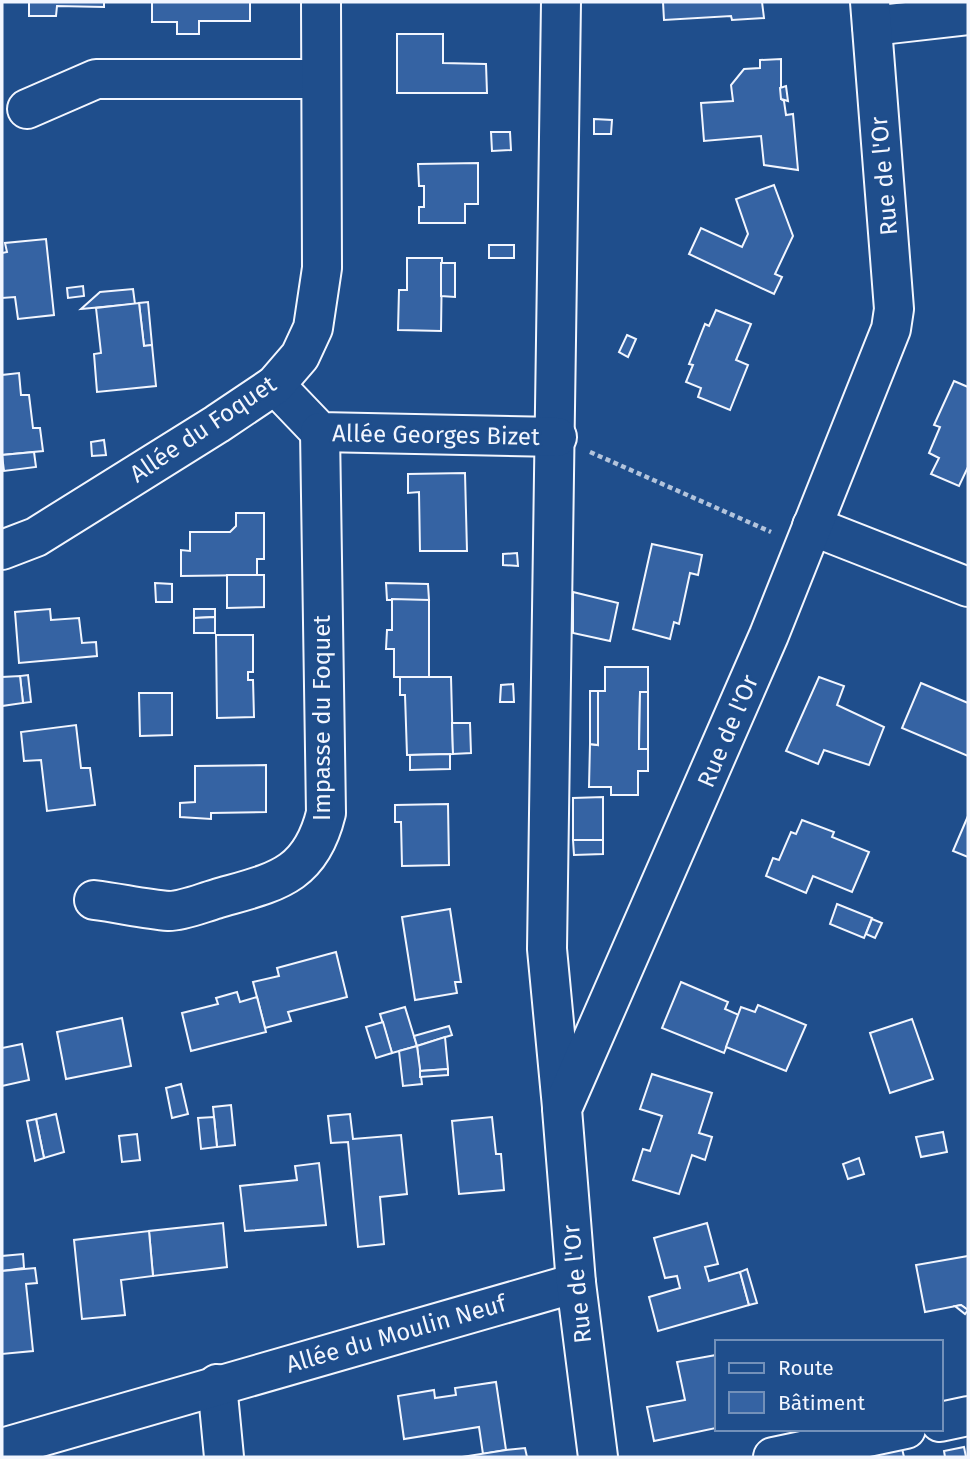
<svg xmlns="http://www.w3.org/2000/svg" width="970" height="1459" viewBox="0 0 970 1459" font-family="'Fira Sans',sans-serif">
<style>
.building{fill:#3563a3;stroke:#f2f6ff;stroke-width:2}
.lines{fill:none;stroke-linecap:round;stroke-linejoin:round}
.minor-casing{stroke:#f2f6ff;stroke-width:42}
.path{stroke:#b3c4dc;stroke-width:4.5;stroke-dasharray:5 3.5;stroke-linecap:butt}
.minor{stroke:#1f4e8c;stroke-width:38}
.labels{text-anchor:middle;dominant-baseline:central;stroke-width:5;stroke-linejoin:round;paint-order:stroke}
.street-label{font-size:24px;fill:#f2f6ff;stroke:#1f4e8c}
</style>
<rect width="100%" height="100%" fill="#1f4e8c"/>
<g class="building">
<path d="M29 2H104V7L57 6 56 16H29Z"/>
<path d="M152 2H250V21H199V34H177V22H152Z"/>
<path d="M663 2H762L764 18 732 20 731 16 664 20Z"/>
<path d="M397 34H443V63L486 64 487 93H397Z"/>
<path d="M781 59V99L784 101 786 115 793 114 798 170 764 165 761 136 704 141 701 103 733 101 731 85 744 69 760 68V60Z"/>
<path d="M786 86 788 101 781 99 780 88Z"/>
<path d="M594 119 612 120 611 134H594Z"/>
<path d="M491 132H510L511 150 492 151Z"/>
<path d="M478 163V204H465V223H419V207H424V186H419L418 164Z"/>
<path d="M774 185 793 236 775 274 782 277 774 294 689 254 701 228 742 247 748 234 736 199Z"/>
<path d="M46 239 54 315 18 319 15 297 2 298V253L7 252 5 243Z"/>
<rect x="489" y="245" width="25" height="13"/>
<path d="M407 258H442L441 331 398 330 399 290H407Z"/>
<path d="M441 263H455V297L441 296Z"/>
<path d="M83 286 84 296 68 298 67 288Z"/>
<path d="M133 289 135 304 81 309 100 292Z"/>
<path d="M148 302 152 345 144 346 139 303Z"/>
<path d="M139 303 144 346 152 345 156 386 97 392 94 354 101 353 96 308Z"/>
<path d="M716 310 751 324 736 360 748 365 730 410 698 397 701 388 686 382 693 365 689 364 705 324 709 326Z"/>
<path d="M627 335 636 339 628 357 619 352Z"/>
<path d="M19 373 21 395H29L33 428H40L43 451 2 455V375Z"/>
<path d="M954 381 968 387V467L959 486 931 474 939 458 929 453 940 427 934 425Z"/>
<path d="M104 440 106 455 92 456 91 442Z"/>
<path d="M34 452 36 467 4 471 2 455Z"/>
<path d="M465 473 467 551H420L419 492 408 493V474Z"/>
<path d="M236 513H264V559H257V575L181 576V550L190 551V532H230L236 526Z"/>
<path d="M652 544 702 555 698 575 690 573 679 624 674 622 670 639 633 629Z"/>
<path d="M517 553 518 566 503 565V554Z"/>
<path d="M227 575H264V607L227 608Z"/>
<path d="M155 583 172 584V602H156Z"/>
<path d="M386 583 428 584 429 600H387Z"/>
<path d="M573 592 618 603 610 641 573 633Z"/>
<path d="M392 599 429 600V677H394V649H386L387 630H392Z"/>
<path d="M50 609 51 620 79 618 82 643 96 642 97 656 19 663 15 612Z"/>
<path d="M194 609H215V617L194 618Z"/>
<path d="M215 617V633H194V618Z"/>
<path d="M216 635H253V672H248V680H253L254 717 217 718Z"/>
<path d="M605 667H648V692H640L639 749H648V771H638V795H611V787H589L590 744 598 745V691H605Z"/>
<path d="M28 675 31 702 23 703 20 676Z"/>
<path d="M20 676 23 703 2 706V677Z"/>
<path d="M400 677H451L453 754 407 755 405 695H400Z"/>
<path d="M819 677 844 686 837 705 884 727 869 765 824 750 818 764 786 751Z"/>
<path d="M921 683 968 703V756L902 728Z"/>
<path d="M513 684 514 702H500L501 685Z"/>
<path d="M590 691H598V745L590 744Z"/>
<path d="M640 692H648V749H639Z"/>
<path d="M139 693H172V735L140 736Z"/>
<path d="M452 723H470L471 753 453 754Z"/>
<path d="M76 725 81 768H90L95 805 47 811 41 760 24 761 21 732Z"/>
<path d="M450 754V769L410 770V755Z"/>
<path d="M266 765V812L211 813V819L180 817V803L195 802V766Z"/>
<path d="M603 797V840H573V798Z"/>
<path d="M448 804 449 865 402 866 401 822H395V805Z"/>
<path d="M968 816V857L953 851Z"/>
<path d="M802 820 834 832 832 837 869 852 852 892 813 876 806 893 766 876 773 858 779 860 791 832 796 834Z"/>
<path d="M573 840H603V854L574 855Z"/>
<path d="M837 904 872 918 864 938 830 924Z"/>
<path d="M450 909 461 982H455L457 993 415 1000 402 917Z"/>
<path d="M872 919 882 923 875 938 866 934Z"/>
<path d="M336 952 347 997 288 1012 291 1021 265 1028 253 982 279 976 277 968Z"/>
<path d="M681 982 728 1002 725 1009 739 1015 724 1053 662 1028Z"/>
<path d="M237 992 240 1002 257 997 266 1032 191 1051 182 1013 218 1004 216 998Z"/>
<path d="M758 1005 806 1025 786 1071 726 1047 741 1007 755 1012Z"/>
<path d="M405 1007 417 1046 392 1053 380 1014Z"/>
<path d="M122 1018 131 1066 66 1079 57 1032Z"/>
<path d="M912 1019 933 1079 890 1093 870 1033Z"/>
<path d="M383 1022 392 1053 376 1058 366 1027Z"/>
<path d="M449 1026 452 1035 417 1046 414 1036Z"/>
<path d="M445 1037 448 1069 420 1071 417 1046Z"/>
<path d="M22 1044 29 1080 2 1086V1048Z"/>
<path d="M417 1046 422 1084 403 1086 399 1051Z"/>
<path d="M448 1069V1075L420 1077V1071Z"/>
<path d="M652 1074 712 1093 699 1133 712 1137 705 1160 692 1155 679 1194 633 1180 643 1149 650 1151 662 1116 640 1109Z"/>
<path d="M181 1084 188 1114 172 1118 166 1088Z"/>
<path d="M231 1105 235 1145 217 1147 213 1107Z"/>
<path d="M56 1114 64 1152 44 1158 36 1119Z"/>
<path d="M350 1114 353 1139 401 1135 407 1194 380 1197 384 1244 358 1247 348 1142 331 1143 328 1116Z"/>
<path d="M214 1117 217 1147 201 1149 198 1118Z"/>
<path d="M492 1117 496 1154H501L504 1190 459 1194 452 1121Z"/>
<path d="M36 1119 44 1158 35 1161 27 1121Z"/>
<path d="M943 1132 947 1152 921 1157 916 1137Z"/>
<path d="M137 1134 140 1160 122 1162 119 1136Z"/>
<path d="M859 1158 864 1174 848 1179 843 1164Z"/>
<path d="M319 1163 326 1225 245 1231 240 1186 297 1180 295 1166Z"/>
<path d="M223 1223 227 1267 153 1276 149 1231Z"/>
<path d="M707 1223 718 1264 705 1267 709 1281 740 1272 749 1305 658 1331 649 1297 680 1288 677 1276 665 1278 654 1238Z"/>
<path d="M149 1231 153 1276 121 1280 125 1315 82 1319 74 1240Z"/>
<path d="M23 1254 24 1268 2 1271V1256Z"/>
<path d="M968 1256V1310L961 1305 925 1312 916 1265Z"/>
<path d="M35 1268 37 1283 26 1284 33 1351 2 1354V1271Z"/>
<path d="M747 1269 757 1303 749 1305 740 1272Z"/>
<path d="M961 1305 968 1310 965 1314 955 1306Z"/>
<path d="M716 1355V1428L654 1441 647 1407 685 1400 677 1362Z"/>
<path d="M496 1382 506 1450 483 1454 479 1427 404 1439 398 1396 434 1390 435 1398 456 1395 455 1388Z"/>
<path d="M901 1444 904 1457H870L869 1451Z"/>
<path d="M964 1447 966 1457H945L944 1451Z"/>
<path d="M525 1448 527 1457H462L506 1450Z"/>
</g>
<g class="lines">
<defs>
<g id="minor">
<path d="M561 2 547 949 562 1107"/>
<path d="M872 26 968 15"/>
<path d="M27 109 96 79H320"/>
<path d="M275 385 320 432 557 437"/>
<path d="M812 526 968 587"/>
<path d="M2 550 36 537 217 424 275 385 300 356 313 328 322 268 321 2"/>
<path d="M94 900C119 903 144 909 169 911 183 911 202 903 216 899 274 882 310 878 326 813L320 432"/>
<path d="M217 1384 224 1457"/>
<path d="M940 1422 968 1416"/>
<path d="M2 1448 576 1283"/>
<path d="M598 1457 576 1283 562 1109 769 635 891 329 894 309 870 2"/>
<path d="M773 1457 906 1429"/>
</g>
</defs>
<use href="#minor" class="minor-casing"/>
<path class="path" d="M590 452 771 532"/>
<use href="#minor" class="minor"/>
</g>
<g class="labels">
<g class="street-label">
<text transform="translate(884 176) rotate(-95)">Rue de l'Or</text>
<text transform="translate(203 429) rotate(-34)">Allée du Foquet</text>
<text transform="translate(436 435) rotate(1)">Allée Georges Bizet</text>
<text transform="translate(322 718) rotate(-90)">Impasse du Foquet</text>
<text transform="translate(728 731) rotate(-67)">Rue de l'Or</text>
<text transform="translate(577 1284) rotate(-96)">Rue de l'Or</text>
<text transform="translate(396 1334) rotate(-16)">Allée du Moulin Neuf</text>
</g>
</g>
<rect width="970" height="1459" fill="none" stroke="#f2f6ff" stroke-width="7"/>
<rect x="715" y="1340" width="228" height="91" fill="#1f4e8c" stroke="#7391ba" stroke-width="2"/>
<rect x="729" y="1363" width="35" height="10" fill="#1f4e8c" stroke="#7391ba" stroke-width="2"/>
<text x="778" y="1375" font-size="21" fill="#f2f6ff">Route</text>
<rect x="729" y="1392" width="35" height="21" fill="#3563a3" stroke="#7391ba" stroke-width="2"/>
<text x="778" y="1410" font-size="21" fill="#f2f6ff">Bâtiment</text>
</svg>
